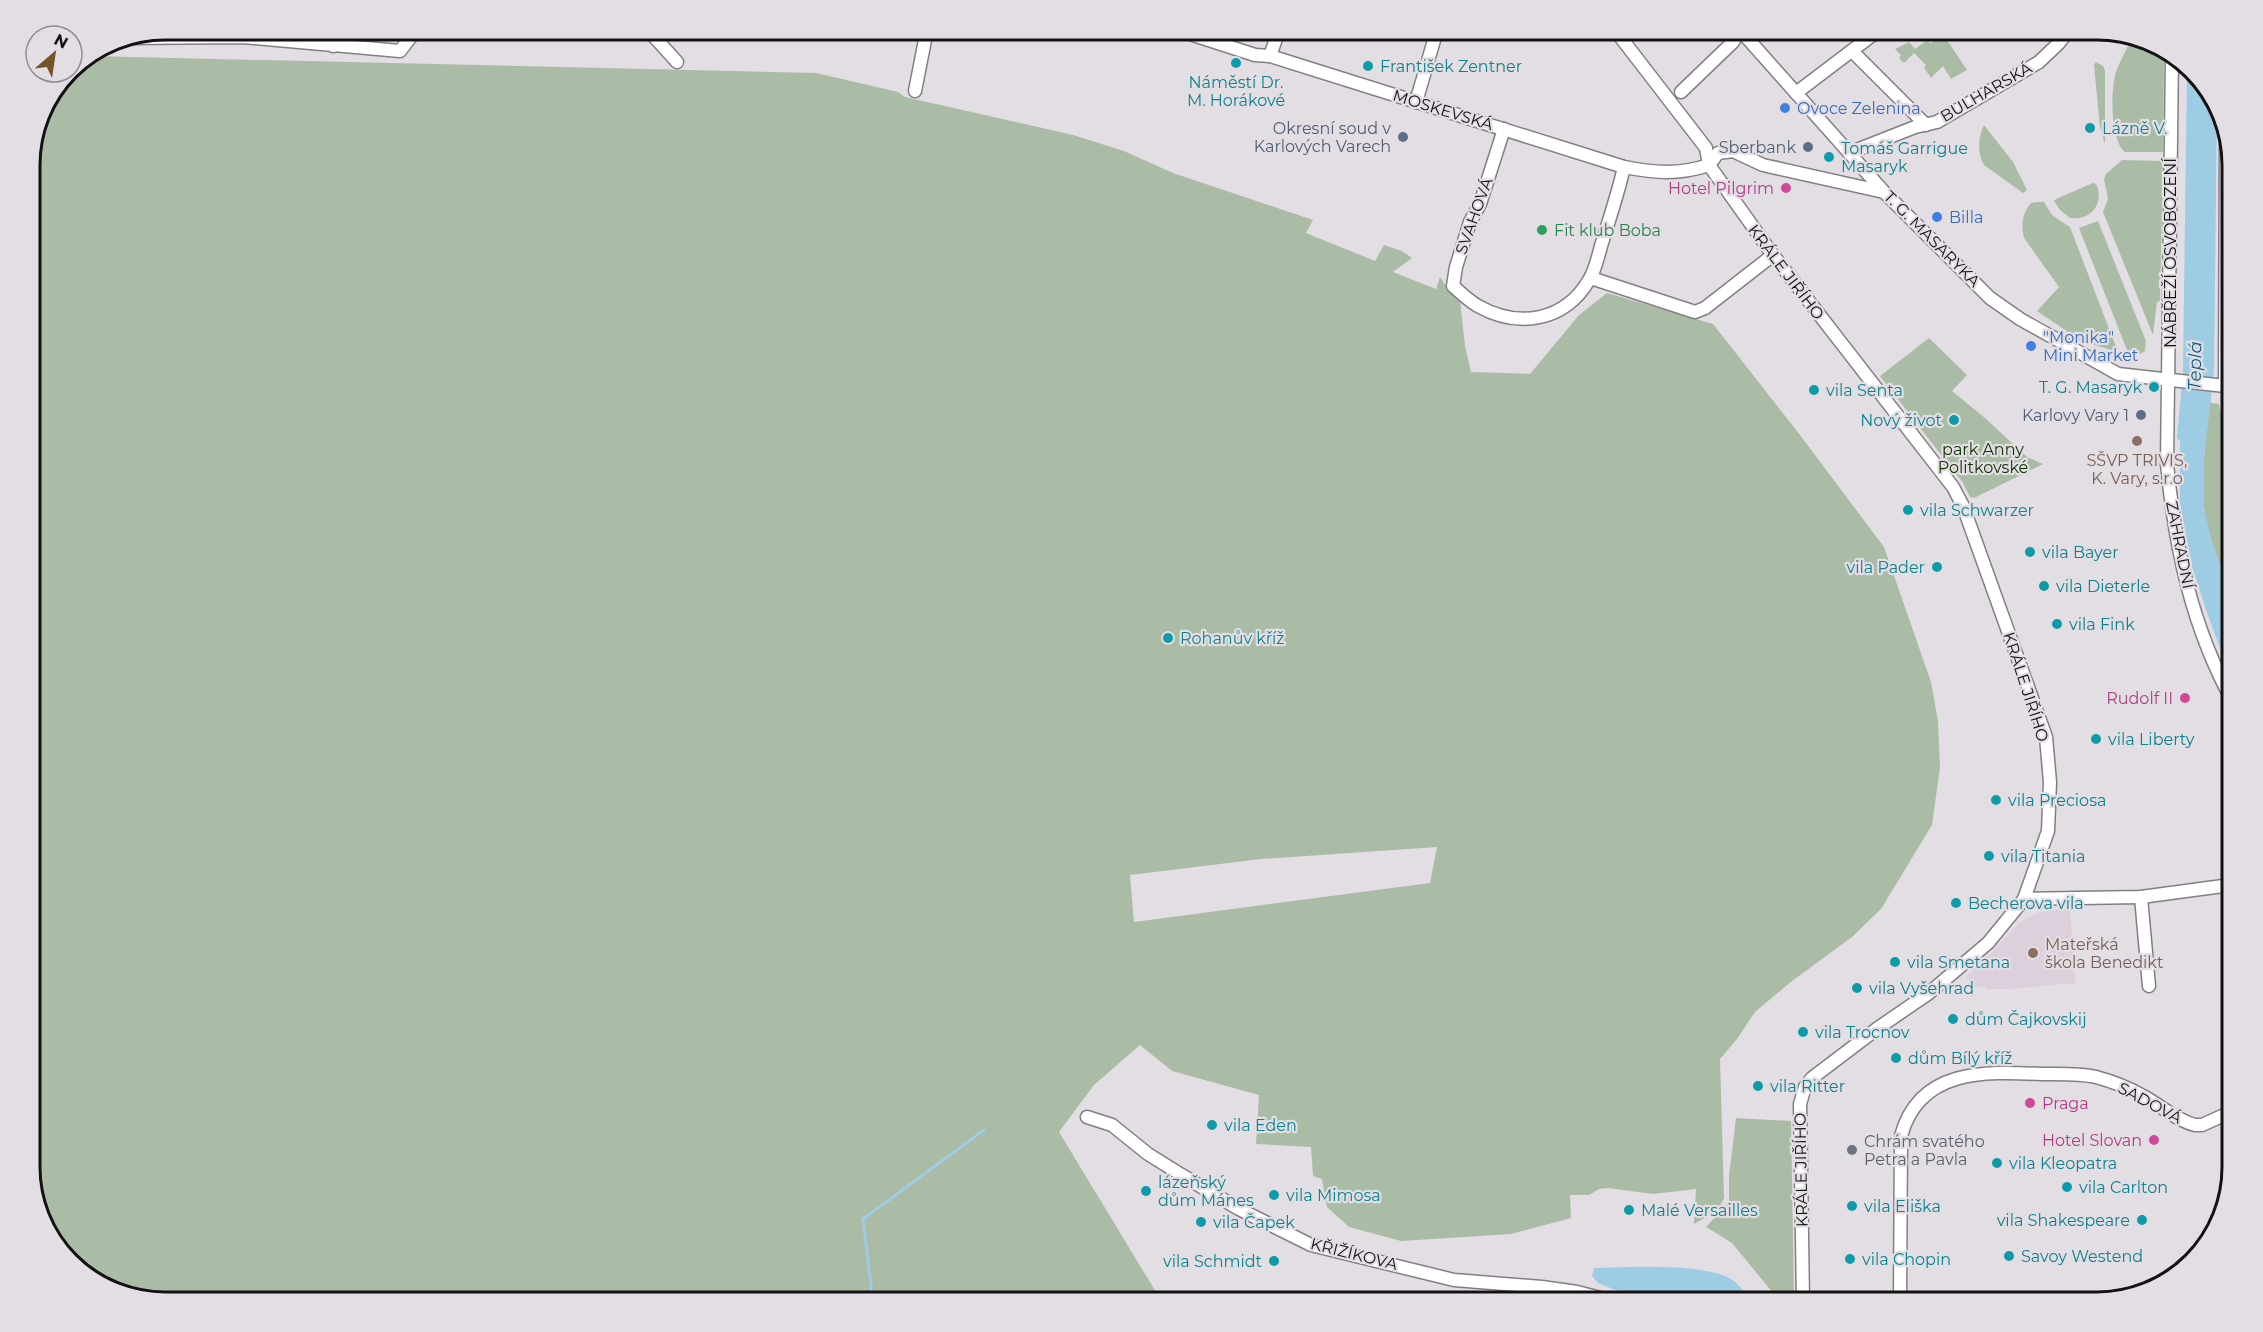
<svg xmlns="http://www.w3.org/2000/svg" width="2263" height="1332" viewBox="0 0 2263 1332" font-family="Montserrat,sans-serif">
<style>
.built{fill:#dbd0db}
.green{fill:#aabca5;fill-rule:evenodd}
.water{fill:#9ecce5}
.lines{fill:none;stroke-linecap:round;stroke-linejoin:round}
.stream{stroke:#9ecce5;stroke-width:3}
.street-casing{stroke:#837e83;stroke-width:15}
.street{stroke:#fff;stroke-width:12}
.culture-dot{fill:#0f9aa8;stroke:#e3dee3;stroke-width:2}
.shop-dot{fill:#3f7fe0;stroke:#e3dee3;stroke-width:2}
.service-dot{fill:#5c6f8a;stroke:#e3dee3;stroke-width:2}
.hotel-dot{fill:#d1479c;stroke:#e3dee3;stroke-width:2}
.leisure-dot{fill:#2e9e5b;stroke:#e3dee3;stroke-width:2}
.education-dot{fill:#8d6e63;stroke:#e3dee3;stroke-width:2}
.worship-dot{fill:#6b7280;stroke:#e3dee3;stroke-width:2}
.labels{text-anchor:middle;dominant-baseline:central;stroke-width:4.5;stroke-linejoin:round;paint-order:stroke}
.culture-label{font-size:16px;fill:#0d838f;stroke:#e3dee3;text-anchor:start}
.street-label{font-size:16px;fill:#131113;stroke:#e3dee3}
.shop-label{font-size:16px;fill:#366cbe;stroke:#e3dee3;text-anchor:start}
.service-label{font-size:16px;fill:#4e5e75;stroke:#e3dee3;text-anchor:end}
.hotel-label{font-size:16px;fill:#b23c85;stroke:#e3dee3;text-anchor:end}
.leisure-label{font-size:16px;fill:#27864d;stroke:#e3dee3;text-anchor:start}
.park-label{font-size:16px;fill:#0d3300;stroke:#e3dee3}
.education-label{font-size:16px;fill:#785e54;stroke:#e3dee3}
.worship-label{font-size:16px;fill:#5b616d;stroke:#e3dee3;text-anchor:start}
.water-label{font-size:18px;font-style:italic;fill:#0b5f80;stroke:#e3dee3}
.rim{fill:none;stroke:#131113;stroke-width:3}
</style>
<rect width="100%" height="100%" fill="#e3dee3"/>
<path class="built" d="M2070 908 2075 983 2011 989H1986L1985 986 1976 988 1966 976 1984 961 2019 923 2033 915 2047 911Z"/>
<g class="green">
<path d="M1943 34 1967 70 1951 79 1943 66 1931 78 1924 68 1926 65 1914 53 1904 63 1899 58 1901 55 1895 49 1909 42 1915 49 1926 41 1931 43Z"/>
<path d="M2131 39 2164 48 2163 152H2125C2110 141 2110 86 2117 69 2121 59 2127 49 2131 39Z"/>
<path d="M90 56 816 73 898 92 905 97 1073 135 1124 151 1173 173 1313 220 1306 233 1375 261 1384 245 1402 251 1412 258 1393 272 1436 289 1440 277 1447 288 1460 300 1465 346 1471 372 1530 374 1579 315 1607 293 1713 324 1800 435 1884 547 1931 682 1938 721 1940 767 1932 825 1881 909 1852 937 1792 981 1755 1012 1737 1039 1720 1059 1724 1198 1717 1211 1694 1224 1696 1189 1653 1194 1608 1188 1599 1189 1589 1195H1570L1571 1218 1511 1234 1401 1241 1349 1227 1327 1207 1322 1179 1313 1176 1311 1147 1256 1144 1259 1095 1172 1071 1140 1045 1094 1085 1059 1132 1162 1302H166L97 1284 48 1234 30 1175V157L40 113 68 72H72V68ZM1437 847 1430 883 1134 922 1130 875 1261 859Z"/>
<path d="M2096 62 2103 66 2105 71V144L2100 127 2094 65Z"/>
<path d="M1984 125 2013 162 2027 190 2023 193 1984 165C1977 153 1978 137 1984 125Z"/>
<path d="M2122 160 2163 161 2160 301 2157 302 2153 335 2103 212 2108 199 2104 179 2106 174Z"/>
<path d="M2093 183 2096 184C2105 203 2091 221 2070 218L2060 210 2054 201 2056 199Z"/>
<path d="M2037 202H2044L2052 215 2070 227 2118 352 2081 341 2037 311 2059 287 2024 238C2021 224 2022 214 2031 203Z"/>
<path d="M2098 221 2146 341 2145 351 2140 354 2130 353 2127 350 2079 228Z"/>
<path d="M1929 338 1967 375 1952 391 1985 418 2027 457 2043 464 1974 498 1970 497 1963 483 1880 376Z"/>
<path d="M2211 396V403L2219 404 2222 418 2221 419 2233 484V597C2224 574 2213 550 2207 526 2198 484 2206 438 2211 396Z"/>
<path d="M1736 1118 1791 1121 1794 1299H1778L1732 1243 1706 1227 1729 1202V1176Z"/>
<path d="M1443 1296 1584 1298 1594 1302H1429Z"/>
</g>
<g class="water">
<path d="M2187 69 2215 98 2217 106 2214 373 2204 455V508L2212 543 2233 597V675L2224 659 2206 610 2192 566 2180 503V441L2177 438 2183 370Z"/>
<path d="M1594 1268C1625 1267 1709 1262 1734 1281 1741 1287 1747 1295 1753 1302H1645L1598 1283 1592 1276Z"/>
</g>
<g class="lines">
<path class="stream" d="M873 1302 863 1219 984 1130"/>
<defs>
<g id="street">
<path d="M648 30 677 62"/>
<path d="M1178 30 1255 55 1270 56 1624 167C1655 173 1679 175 1709 165"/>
<path d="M1615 30 1706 148 1709 165 1773 255 1953 487 1963 506 2046 737 2050 782 2048 831 2024 899 1988 943 1929 993 1878 1028 1812 1078 1805 1087 1800 1104 1803 1302"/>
<path d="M1740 30 1884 192 1990 298 2020 319 2118 374 2225 386 2226 135"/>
<path d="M127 38 243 37 400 51 416 30"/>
<path d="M333 46 335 30"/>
<path d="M1852 51 1926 125"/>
<path d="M2172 55 2167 464C2175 549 2192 627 2233 702"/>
<path d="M1270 56 1279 30"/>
<path d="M915 91 927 30"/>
<path d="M1681 92 1733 42 1740 30"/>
<path d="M1796 93 1879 30"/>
<path d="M1416 102 1437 30"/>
<path d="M1504 129 1480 204 1470 222 1456 267 1453 286C1461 293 1469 301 1478 306 1519 329 1565 321 1589 280 1595 271 1598 257 1601 246 1609 220 1618 194 1624 167"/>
<path d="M1849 153 1915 127 1937 122 2039 62 2058 44 2069 30"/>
<path d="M1709 165 1718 153 1733 151 1763 165 1884 192"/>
<path d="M1591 278 1695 312 1705 308 1773 255"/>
<path d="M2141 897 2149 986"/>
<path d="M2024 899 2141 897 2223 886"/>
<path d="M1087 1117 1112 1125 1148 1154 1180 1174 1239 1209 1311 1245 1454 1280 1542 1287 1577 1292 1616 1302"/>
<path d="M1900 1302 1901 1136C1919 1069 1984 1071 2041 1074 2059 1074 2079 1073 2096 1077 2111 1081 2129 1088 2143 1096 2160 1105 2176 1120 2195 1125H2202L2233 1111"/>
</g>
</defs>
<use href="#street" class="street-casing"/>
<use href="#street" class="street"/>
</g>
<g class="culture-dot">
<circle cx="1236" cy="63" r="6"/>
<circle cx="1368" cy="66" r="6"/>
<circle cx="2090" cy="128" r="6"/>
<circle cx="1829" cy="157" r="6"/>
<circle cx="2154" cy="387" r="6"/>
<circle cx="1814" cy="390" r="6"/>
<circle cx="1954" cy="420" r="6"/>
<circle cx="1908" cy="510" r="6"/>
<circle cx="2030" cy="552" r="6"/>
<circle cx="1937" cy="567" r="6"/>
<circle cx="2044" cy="586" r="6"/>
<circle cx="2057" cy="624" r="6"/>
<circle cx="1168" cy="638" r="6"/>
<circle cx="2096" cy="739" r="6"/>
<circle cx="1996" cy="800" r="6"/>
<circle cx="1989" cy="856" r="6"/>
<circle cx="1956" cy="903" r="6"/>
<circle cx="1895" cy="962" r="6"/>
<circle cx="1857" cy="988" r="6"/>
<circle cx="1953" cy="1019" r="6"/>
<circle cx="1803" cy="1032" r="6"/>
<circle cx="1896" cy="1058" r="6"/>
<circle cx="1758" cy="1086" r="6"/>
<circle cx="1212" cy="1125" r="6"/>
<circle cx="1997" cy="1163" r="6"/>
<circle cx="2067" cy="1187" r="6"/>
<circle cx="1146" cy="1191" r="6"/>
<circle cx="1274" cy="1195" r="6"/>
<circle cx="1852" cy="1206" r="6"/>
<circle cx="1629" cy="1210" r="6"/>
<circle cx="2142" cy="1220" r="6"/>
<circle cx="1201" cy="1222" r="6"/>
<circle cx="2009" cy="1256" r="6"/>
<circle cx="1850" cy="1259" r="6"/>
<circle cx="1274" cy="1261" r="6"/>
</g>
<g class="shop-dot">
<circle cx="1785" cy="108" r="6"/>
<circle cx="1937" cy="217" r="6"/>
<circle cx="2031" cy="346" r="6"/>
</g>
<g class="service-dot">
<circle cx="1403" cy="137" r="6"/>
<circle cx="1808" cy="147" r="6"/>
<circle cx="2141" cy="415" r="6"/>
</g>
<g class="hotel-dot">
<circle cx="1786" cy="188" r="6"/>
<circle cx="2185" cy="698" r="6"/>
<circle cx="2030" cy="1103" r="6"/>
<circle cx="2154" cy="1140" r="6"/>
</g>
<circle class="leisure-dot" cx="1542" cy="230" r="6"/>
<g class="education-dot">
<circle cx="2137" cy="441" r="6"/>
<circle cx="2033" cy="953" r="6"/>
</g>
<circle class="worship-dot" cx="1852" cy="1150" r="6"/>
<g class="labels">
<g class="culture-label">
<text x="1380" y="66">František Zentner</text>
<text x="1236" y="82" text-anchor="middle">Náměstí Dr.<tspan x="1236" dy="18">M. Horákové</tspan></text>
<text x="2102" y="128">Lázně V.</text>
<text x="1841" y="148">Tomáš Garrigue<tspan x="1841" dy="18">Masaryk</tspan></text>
<text x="2142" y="387" text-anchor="end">T. G. Masaryk</text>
<text x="1826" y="390">vila Senta</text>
<text x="1942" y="420" text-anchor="end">Nový život</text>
<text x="1920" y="510">vila Schwarzer</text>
<text x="2042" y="552">vila Bayer</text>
<text x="1925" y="567" text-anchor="end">vila Pader</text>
<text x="2056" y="586">vila Dieterle</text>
<text x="2069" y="624">vila Fink</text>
<text x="1180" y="638">Rohanův kříž</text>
<text x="2108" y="739">vila Liberty</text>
<text x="2008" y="800">vila Preciosa</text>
<text x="2001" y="856">vila Titania</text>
<text x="1968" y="903">Becherova vila</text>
<text x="1907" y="962">vila Smetana</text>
<text x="1869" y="988">vila Vyšehrad</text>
<text x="1965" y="1019">dům Čajkovskij</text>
<text x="1815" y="1032">vila Trocnov</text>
<text x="1908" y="1058">dům Bílý kříž</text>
<text x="1770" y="1086">vila Ritter</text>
<text x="1224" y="1125">vila Eden</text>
<text x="2009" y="1163">vila Kleopatra</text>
<text x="1158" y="1182">lázeňský<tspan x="1158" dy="18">dům Mánes</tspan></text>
<text x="2079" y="1187">vila Carlton</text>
<text x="1286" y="1195">vila Mimosa</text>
<text x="1864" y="1206">vila Eliška</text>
<text x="1641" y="1210">Malé Versailles</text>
<text x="2130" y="1220" text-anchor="end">vila Shakespeare</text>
<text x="1213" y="1222">vila Čapek</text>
<text x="2021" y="1256">Savoy Westend</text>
<text x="1862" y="1259">vila Chopin</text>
<text x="1262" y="1261" text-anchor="end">vila Schmidt</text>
</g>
<g class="street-label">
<text transform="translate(1986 92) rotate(-30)">BULHARSKÁ</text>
<text transform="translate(1443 110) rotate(17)">MOSKEVSKÁ</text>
<text transform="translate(1474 216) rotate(-70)">SVAHOVÁ</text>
<text transform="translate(1932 239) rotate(45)">T. G. MASARYKA</text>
<text transform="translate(2170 253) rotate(-90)">NÁBŘEŽÍ OSVOBOZENÍ</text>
<text transform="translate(1786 272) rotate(53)">KRÁLE JIŘÍHO</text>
<text transform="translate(2180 545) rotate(79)">ZAHRADNÍ</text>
<text transform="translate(2026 687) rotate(72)">KRÁLE JIŘÍHO</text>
<text transform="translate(2150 1103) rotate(28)">SADOVÁ</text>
<text transform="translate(1801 1170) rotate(-91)">KRÁLE JIŘÍHO</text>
<text transform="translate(1354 1254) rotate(14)">KŘIŽÍKOVA</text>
</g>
<g class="shop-label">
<text x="1797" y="108">Ovoce Zelenina</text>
<text x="1949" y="217">Billa</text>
<text x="2043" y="337">"Monika"<tspan x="2043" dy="18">Mini Market</tspan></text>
</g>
<g class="service-label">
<text x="1391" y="128">Okresní soud v<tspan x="1391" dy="18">Karlových Varech</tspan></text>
<text x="1796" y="147">Sberbank</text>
<text x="2129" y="415">Karlovy Vary 1</text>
</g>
<g class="hotel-label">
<text x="1774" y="188">Hotel Pilgrim</text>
<text x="2173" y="698">Rudolf II</text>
<text x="2042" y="1103" text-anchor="start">Praga</text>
<text x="2142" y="1140">Hotel Slovan</text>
</g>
<g class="leisure-label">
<text x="1554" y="230">Fit klub Boba</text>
</g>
<g class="park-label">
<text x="1983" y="449">park Anny<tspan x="1983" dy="18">Politkovské</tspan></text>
</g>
<g class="education-label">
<text x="2137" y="460">SŠVP TRIVIS,<tspan x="2137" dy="18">K. Vary, s.r.o</tspan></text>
<text x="2045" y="944" text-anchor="start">Mateřská<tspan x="2045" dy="18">škola Benedikt</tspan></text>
</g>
<g class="worship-label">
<text x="1864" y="1141">Chrám svatého<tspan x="1864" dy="18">Petra a Pavla</tspan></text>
</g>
<g class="water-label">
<text transform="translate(2195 366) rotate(-89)">Teplá</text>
</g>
</g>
<path d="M0 0H2263V1332H0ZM165 40H2097A125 125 0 0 1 2222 165V1167A125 125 0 0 1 2097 1292H165A125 125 0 0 1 40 1167V165A125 125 0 0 1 165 40Z" fill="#e3dee3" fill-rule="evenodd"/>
<path class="rim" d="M165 40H2097A125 125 0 0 1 2222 165V1167A125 125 0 0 1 2097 1292H165A125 125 0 0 1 40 1167V165A125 125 0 0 1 165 40Z"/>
<g transform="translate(54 54) rotate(29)"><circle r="28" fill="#e3dee3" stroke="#908c90" stroke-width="1.5"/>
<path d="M0-4.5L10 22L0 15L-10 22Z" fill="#735529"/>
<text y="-9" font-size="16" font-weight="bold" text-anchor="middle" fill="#131113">N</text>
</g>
</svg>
